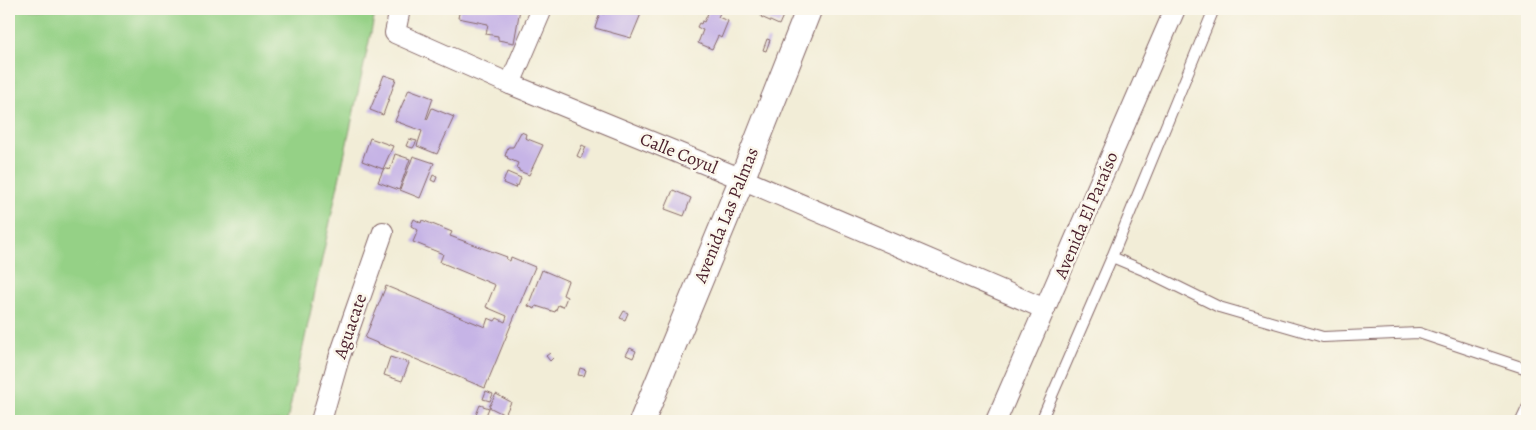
<svg xmlns="http://www.w3.org/2000/svg" width="1536" height="430" viewBox="0 0 1536 430" font-family="Alegreya,serif">
<style>
.green{fill:#95d186;stroke:#707858}
.building{fill:#c6b4e6}
.lines{fill:none;stroke-linecap:round;stroke-linejoin:round}
.service-casing{stroke:#856767;stroke-width:12}
.minor-casing{stroke:#856767;stroke-width:22}
.tertiary-casing{stroke:#856767;stroke-width:27}
.service{stroke:#fff;stroke-width:10}
.minor{stroke:#fff;stroke-width:20}
.tertiary{stroke:#fff;stroke-width:25}
.labels{text-anchor:middle;dominant-baseline:central;stroke-width:5;stroke-linejoin:round;paint-order:stroke}
.street-label{font-size:18px;fill:#4a1f2b;stroke:#fbf7ec}
</style>
<rect width="100%" height="100%" fill="#fbf7ec"/>
<filter id="ink" filterUnits="userSpaceOnUse"><feTurbulence type="fractalNoise" baseFrequency=".02" numOctaves="2"/><feDisplacementMap in="SourceGraphic" scale="10" xChannelSelector="R" yChannelSelector="G"/><feConvolveMatrix kernelMatrix="1 2 1 2 8 2 1 2 1" color-interpolation-filters="sRGB"/></filter>
<filter id="wash" filterUnits="userSpaceOnUse"><feTurbulence type="fractalNoise" baseFrequency=".0096" numOctaves="4" result="noise"/><feDisplacementMap in="SourceGraphic" scale="20" xChannelSelector="R" yChannelSelector="G"/><feGaussianBlur stdDeviation="1.12" result="paint"/><feColorMatrix in="noise" values="0 0 0 0 0 0 0 0 0 0 0 0 0 0 0 0 0 1.4 0 .05"/><feComposite in="paint" operator="in"/></filter>
<g filter="url(#wash)">
<rect width="100%" height="100%" fill="#f2edd7"/>
<path class="green" d="M9 9H376L287 421H9Z"/>
<g id="blocks">
<g class="building">
<path d="M460 9H520L514 43 498 40V36L486 34 488 24 458 18Z"/>
<path d="M606 9H643L631 38 595 28 600 13 604 14Z"/>
<path d="M648 9H661L660 13 653 11 652 14 647 13Z"/>
<path d="M704 9H722L718 17 728 21 721 38 718 36 712 49 698 43 703 30 697 27 699 23 701 24 702 21 704 22 709 11Z"/>
<path d="M764 9H786L779 25 761 17Z"/>
<path d="M767 39 770 40 766 51 763 50Z"/>
<path d="M384 75 396 79 383 115 370 110Z"/>
<path d="M409 89 433 98 426 119 427 120 432 108 454 117 437 154 417 146 422 131 395 121Z"/>
<path d="M521 132 526 134 525 138 543 145 529 175 519 171V169L516 168 518 163 507 158 508 157 505 156 508 147H513Z"/>
<path d="M370 138 393 146 383 169 362 161Z"/>
<path d="M409 139 417 141 413 148 406 146Z"/>
<path d="M582 145 586 147 581 158 577 156Z"/>
<path d="M395 154 410 159 399 190 378 182 384 168 390 170Z"/>
<path d="M413 156 434 163 420 198 400 190Z"/>
<path d="M507 172 521 178 518 186 516 185 515 188 503 183Z"/>
<path d="M433 175 437 177 435 182 431 180Z"/>
<path d="M673 190 691 198 684 216 665 209Z"/>
<path d="M414 219 421 223 422 220 452 232 450 236 507 257 506 259 510 261 511 257 535 267 485 388 365 338 386 286 485 327 488 318 495 321 497 318 505 322 507 316 486 307 495 285 440 262 443 254 413 242 418 230 411 226Z"/>
<path d="M542 270 568 281 563 295 567 297 563 307 558 305 555 312 536 306 535 309 528 306Z"/>
<path d="M624 311 628 313 625 320 620 318Z"/>
<path d="M630 348 636 351 633 358 626 355Z"/>
<path d="M550 353 554 357 550 361 546 356Z"/>
<path d="M390 357 409 363 402 381 384 375Z"/>
<path d="M580 368 586 370 584 376 578 375Z"/>
<path d="M486 391 493 394 490 401 483 399Z"/>
<path d="M496 394 511 402 505 415 489 407Z"/>
<path d="M480 405 489 408 485 418 476 415Z"/>
</g>
</g>
</g>
<g filter="url(#ink)">
<use href="#blocks" fill-opacity="0" stroke="#856767" stroke-width="1"/>
<g class="lines">
<defs>
<g id="service">
<path d="M1112 257 1150 273 1219 307 1323 337 1419 333 1527 369"/>
<path d="M1041 421 1112 257 1214 9"/>
<path d="M1521 421 1527 408"/>
</g>
<g id="minor">
<path d="M400 9 395 33 510 84 742 179 1045 309"/>
<path d="M510 84 542 9"/>
<path d="M321 421 339 358 383 232"/>
<path d="M996 421 1175 9"/>
</g>
<path id="tertiary" d="M642 421 742 179 809 9"/>
</defs>
<use href="#service" class="service-casing"/>
<use href="#minor" class="minor-casing"/>
<use href="#tertiary" class="tertiary-casing"/>
<use href="#service" class="service"/>
<use href="#minor" class="minor"/>
<use href="#tertiary" class="tertiary"/>
</g>
</g>
<g class="labels">
<g class="street-label">
<text transform="translate(679 153) rotate(22)">Calle Coyul</text>
<text transform="translate(726 215) rotate(-68)">Avenida Las Palmas</text>
<text transform="translate(1086 215) rotate(-67)">Avenida El Paraíso</text>
<text transform="translate(350 326) rotate(-71)">Aguacate</text>
</g>
</g>
<rect width="1536" height="430" fill="none" stroke="#fbf7ec" stroke-width="30"/>
</svg>
